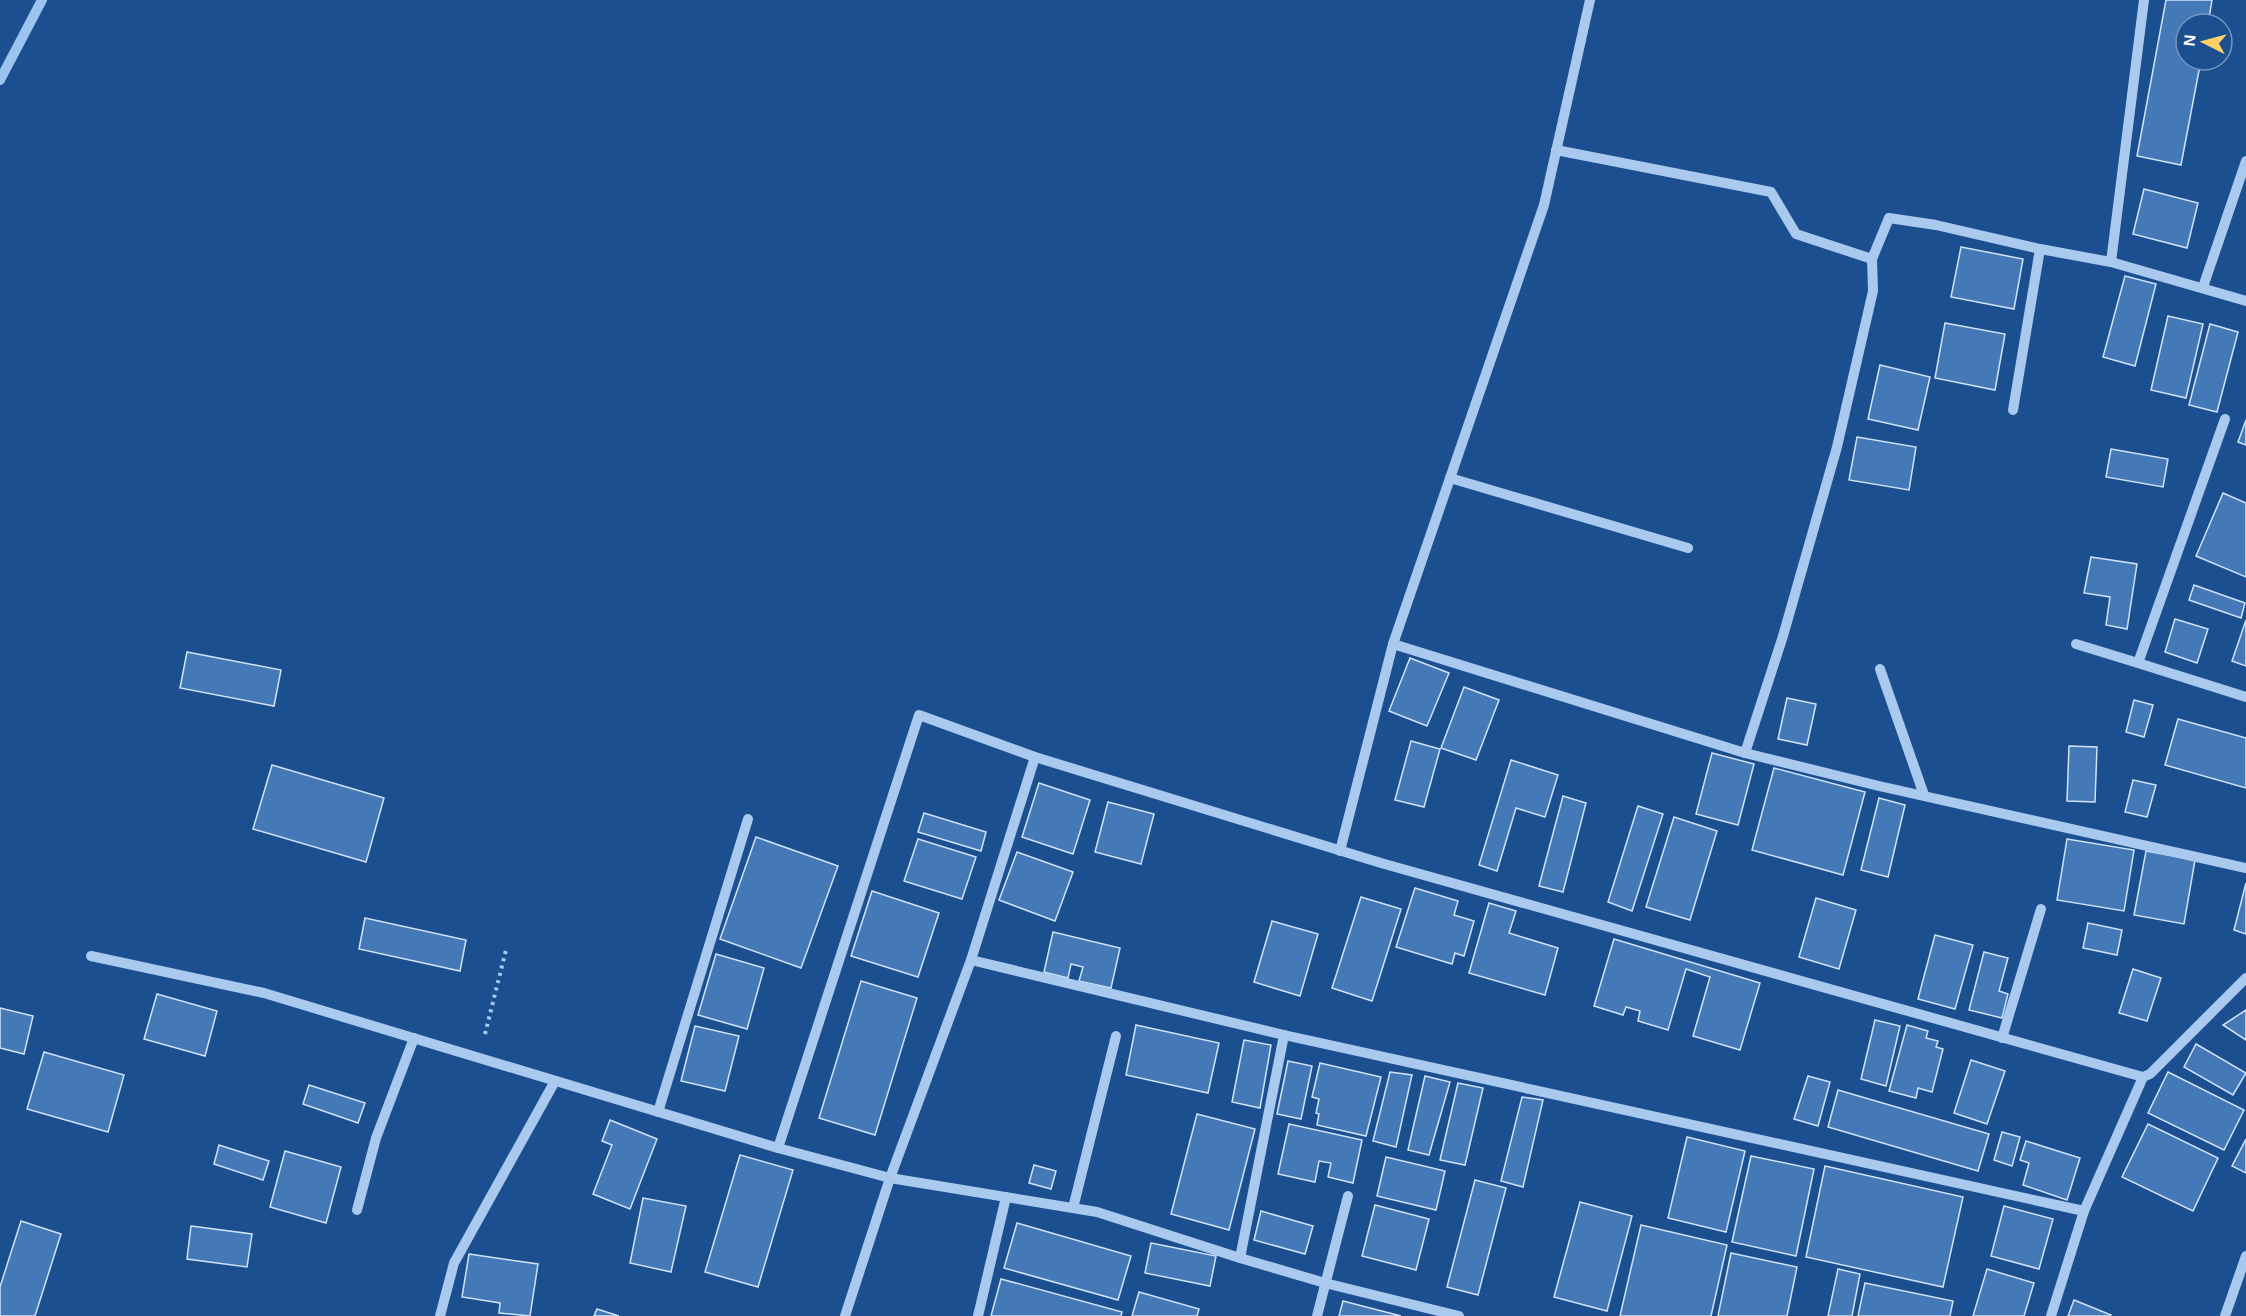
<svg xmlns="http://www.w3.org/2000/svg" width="2246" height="1316" viewBox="0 0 2246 1316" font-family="Helvetica,sans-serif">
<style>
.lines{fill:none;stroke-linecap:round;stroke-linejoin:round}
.stream{stroke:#9cc4f0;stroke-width:10}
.building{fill:#4478b7;stroke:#cfe3fa;stroke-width:1.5}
.path{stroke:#a9c9ee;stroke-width:4;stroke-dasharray:3 4.5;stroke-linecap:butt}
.minor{stroke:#a9c9ee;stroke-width:10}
</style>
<rect width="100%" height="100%" fill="#1b4f8f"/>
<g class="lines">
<path class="stream" d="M0 80 42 0"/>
</g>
<g class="building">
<path d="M2166 0H2212L2208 24H2186V60H2201L2181 165 2137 156Z"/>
<path d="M2144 189 2198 203 2187 248 2133 234Z"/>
<path d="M1961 247 2023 259 2014 309 1951 297Z"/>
<path d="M2125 276 2156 284 2135 366 2103 357Z"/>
<path d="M2168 316 2203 324 2186 398 2151 390Z"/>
<path d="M1945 323 2005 334 1995 390 1935 378Z"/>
<path d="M2210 324 2238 332 2217 412 2189 405Z"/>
<path d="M1880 365 1930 377 1918 430 1868 419Z"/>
<path d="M2246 420V445L2238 442Z"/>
<path d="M1857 437 1916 447 1909 490 1849 480Z"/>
<path d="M2111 449 2168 459 2163 487 2106 477Z"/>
<path d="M2223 493 2246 503V577L2196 556Z"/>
<path d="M2091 557 2137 564 2127 629 2106 625 2110 597 2084 593Z"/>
<path d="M2194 585 2245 603 2241 618 2189 600Z"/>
<path d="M2175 619 2208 629 2197 663 2165 652Z"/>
<path d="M2246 620V666L2232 661Z"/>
<path d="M187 652 281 670 274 706 180 688Z"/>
<path d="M1410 658 1449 673 1427 726 1389 711Z"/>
<path d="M1464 687 1499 700 1476 760 1441 748Z"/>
<path d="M1787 698 1816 704 1807 745 1778 739Z"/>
<path d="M2134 700 2153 705 2144 737 2126 732Z"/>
<path d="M2178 719 2246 738V788L2165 765Z"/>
<path d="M1411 741 1440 749 1424 807 1395 800Z"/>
<path d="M2069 746 2097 747 2095 802 2067 801Z"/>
<path d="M1712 753 1754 764 1738 825 1696 814Z"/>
<path d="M1511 760 1558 775 1545 817 1516 808 1497 871 1479 865Z"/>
<path d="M272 765 384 798 366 862 253 829Z"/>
<path d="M1774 768 1865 792 1843 875 1752 850Z"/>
<path d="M2133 780 2156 785 2147 817 2125 812Z"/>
<path d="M1039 783 1090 800 1073 854 1022 837Z"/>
<path d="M1563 796 1586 803 1563 892 1539 886Z"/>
<path d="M1879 798 1905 805 1888 877 1861 870Z"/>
<path d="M1108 802 1154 814 1141 864 1095 852Z"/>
<path d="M1638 806 1663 814 1632 911 1608 902Z"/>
<path d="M924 813 986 832 981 851 918 832Z"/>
<path d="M1674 817 1717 831 1690 920 1646 907Z"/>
<path d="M756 837 838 866 801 968 720 939Z"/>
<path d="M918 839 976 857 962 899 904 881Z"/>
<path d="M2067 839 2134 850 2124 911 2057 900Z"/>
<path d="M2146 851 2195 860 2184 924 2134 915Z"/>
<path d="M1017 852 1073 872 1055 921 999 900Z"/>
<path d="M2246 883V934L2234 930Z"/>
<path d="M1415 888 1458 901 1454 915 1474 921 1464 956 1455 953 1452 964 1396 947Z"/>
<path d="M872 891 939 913 918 977 851 956Z"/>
<path d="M1361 897 1401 909 1372 1001 1332 988Z"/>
<path d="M1816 898 1856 910 1839 969 1799 957Z"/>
<path d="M1489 903 1516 911 1509 933 1558 948 1545 995 1469 973Z"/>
<path d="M365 918 466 940 460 971 359 949Z"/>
<path d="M1272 921 1318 934 1300 996 1254 982Z"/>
<path d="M2088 923 2122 930 2117 955 2083 948Z"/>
<path d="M1053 932 1120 948 1111 988 1079 981 1083 967 1071 964 1068 978 1044 972Z"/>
<path d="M1935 935 1973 945 1955 1009 1918 999Z"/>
<path d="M1614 939 1760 983 1740 1050 1693 1036 1710 977 1686 969 1668 1030 1638 1021 1640 1011 1626 1007 1623 1015 1594 1006Z"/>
<path d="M1984 952 2008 958 1999 991 2008 994 2002 1018 1969 1010Z"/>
<path d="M716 954 764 968 747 1029 698 1015Z"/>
<path d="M2133 969 2161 978 2147 1021 2119 1013Z"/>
<path d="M861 981 917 998 875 1135 819 1118Z"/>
<path d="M157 994 217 1011 205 1056 144 1039Z"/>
<path d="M0 1008 33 1016 24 1054 0 1048Z"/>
<path d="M2246 1010V1040L2223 1025Z"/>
<path d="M1875 1020 1900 1026 1886 1086 1861 1079Z"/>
<path d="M1136 1025 1219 1043 1208 1093 1126 1075Z"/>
<path d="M1907 1025 1928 1031 1926 1038 1938 1041 1936 1047 1943 1049 1932 1092 1918 1088 1916 1098 1889 1091Z"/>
<path d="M695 1026 739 1036 725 1091 681 1081Z"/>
<path d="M1244 1040 1271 1045 1260 1108 1232 1102Z"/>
<path d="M2196 1044 2246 1073 2233 1095 2184 1067Z"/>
<path d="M44 1052 124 1075 108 1132 27 1109Z"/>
<path d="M1971 1060 2005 1071 1987 1124 1954 1113Z"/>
<path d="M1288 1061 1312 1066 1301 1119 1277 1114Z"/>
<path d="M1320 1063 1381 1077 1366 1136 1317 1125 1319 1114 1316 1113 1319 1099 1312 1097Z"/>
<path d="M1390 1072 1412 1075 1396 1147 1373 1141Z"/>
<path d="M2168 1072 2244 1110 2224 1150 2148 1113Z"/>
<path d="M1425 1076 1450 1082 1429 1155 1408 1150Z"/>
<path d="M1808 1076 1830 1082 1818 1126 1794 1119Z"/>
<path d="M1458 1083 1483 1088 1465 1165 1440 1160Z"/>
<path d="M309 1085 365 1103 358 1123 303 1104Z"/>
<path d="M1838 1090 1989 1134 1978 1171 1828 1127Z"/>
<path d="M1522 1097 1543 1100 1523 1187 1501 1181Z"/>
<path d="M1197 1114 1255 1129 1229 1230 1171 1214Z"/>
<path d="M610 1120 657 1139 630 1209 593 1194 612 1145 602 1141Z"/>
<path d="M1289 1124 1362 1140 1353 1183 1328 1177 1331 1163 1319 1161 1315 1182 1278 1174Z"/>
<path d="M2148 1124 2218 1158 2193 1211 2122 1177Z"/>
<path d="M2002 1132 2020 1137 2012 1166 1994 1160Z"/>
<path d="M1687 1137 1745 1151 1726 1232 1668 1218Z"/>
<path d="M2246 1139V1173L2232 1166Z"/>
<path d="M2026 1141 2080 1158 2067 1200 2023 1185 2029 1163 2020 1160Z"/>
<path d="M219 1145 269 1161 263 1180 214 1164Z"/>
<path d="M285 1151 341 1167 326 1223 270 1207Z"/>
<path d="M740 1155 793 1170 758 1287 705 1272Z"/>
<path d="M1751 1156 1814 1169 1796 1256 1732 1242Z"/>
<path d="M1386 1157 1445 1171 1436 1210 1377 1196Z"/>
<path d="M1034 1165 1056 1171 1051 1189 1029 1183Z"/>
<path d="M1825 1166 1963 1197 1943 1287 1806 1257Z"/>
<path d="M1475 1180 1506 1188 1478 1295 1447 1287Z"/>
<path d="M643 1198 686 1206 671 1272 630 1263Z"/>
<path d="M1580 1202 1632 1216 1607 1311 1554 1297Z"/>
<path d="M1375 1205 1429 1219 1416 1270 1362 1256Z"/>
<path d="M2004 1206 2053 1219 2039 1269 1991 1256Z"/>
<path d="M1261 1211 1313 1226 1305 1254 1254 1240Z"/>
<path d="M21 1221 61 1234 35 1316H0V1287Z"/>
<path d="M1017 1223 1131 1256 1118 1300 1004 1268Z"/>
<path d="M1641 1225 1727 1245 1711 1316H1620Z"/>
<path d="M191 1226 252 1234 247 1267 187 1259Z"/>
<path d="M1151 1243 1216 1256 1210 1286 1145 1273Z"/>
<path d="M1731 1253 1797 1267 1787 1316H1718Z"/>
<path d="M469 1254 538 1264 530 1316 499 1313 500 1303 462 1297Z"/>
<path d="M1838 1269 1860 1274 1852 1316H1828Z"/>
<path d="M1987 1269 2034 1283 2024 1316H1973Z"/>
<path d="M1001 1279 1122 1312 1121 1316H991Z"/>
<path d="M1865 1283 1953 1301 1950 1316H1858Z"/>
<path d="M1139 1292 1199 1309 1197 1316H1132Z"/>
<path d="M2074 1300 2111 1315 2110 1316H2068Z"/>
<path d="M1343 1301 1401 1316H1339Z"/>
<path d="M597 1309 619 1316H594Z"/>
</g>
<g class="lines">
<path class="path" d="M485 1034 506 950"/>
<g class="minor">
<path d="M1556 150 1771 192 1796 234 1872 259 1889 218 1936 225 2040 249 2111 262 2246 301"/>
<path d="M2111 262 2144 0"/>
<path d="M2203 287 2246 161"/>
<path d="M2013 410 2040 249"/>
<path d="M2225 419 2138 663 2246 697"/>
<path d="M1450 478 1688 548"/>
<path d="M1393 644 1745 753 1879 786 2246 868"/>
<path d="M2076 644 2138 663"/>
<path d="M1880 669 1924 795"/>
<path d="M1745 753 1783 636 1837 447 1873 291 1872 259"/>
<path d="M1340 851 1393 644 1544 205 1590 0"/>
<path d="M91 956 264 993 778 1148 890 1178 1097 1212 1240 1258 1325 1283 1459 1316"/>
<path d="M971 960 1284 1035 2084 1211"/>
<path d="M2002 1038 2041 909"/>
<path d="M658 1112 748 819"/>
<path d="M778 1148 919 715 1035 757"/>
<path d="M1073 1208 1116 1036"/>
<path d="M357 1210 376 1138 414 1038"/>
<path d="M1240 1258 1284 1035"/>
<path d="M440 1316 454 1263 555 1081"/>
<path d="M845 1316 890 1178 971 960 1035 757 1381 863 2143 1077"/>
<path d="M978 1316 1006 1197"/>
<path d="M1317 1316 1348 1196"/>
<path d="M2051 1316 2084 1211 2143 1077 2150 1074 2246 978"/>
<path d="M2225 1316 2246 1256"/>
</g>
</g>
<g transform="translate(2204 42) rotate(276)"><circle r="28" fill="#1b4f8f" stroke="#7695bc" stroke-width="1.5"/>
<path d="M0-4.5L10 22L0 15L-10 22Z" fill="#ffd166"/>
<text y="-9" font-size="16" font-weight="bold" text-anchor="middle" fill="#ffffff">N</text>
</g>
</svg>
